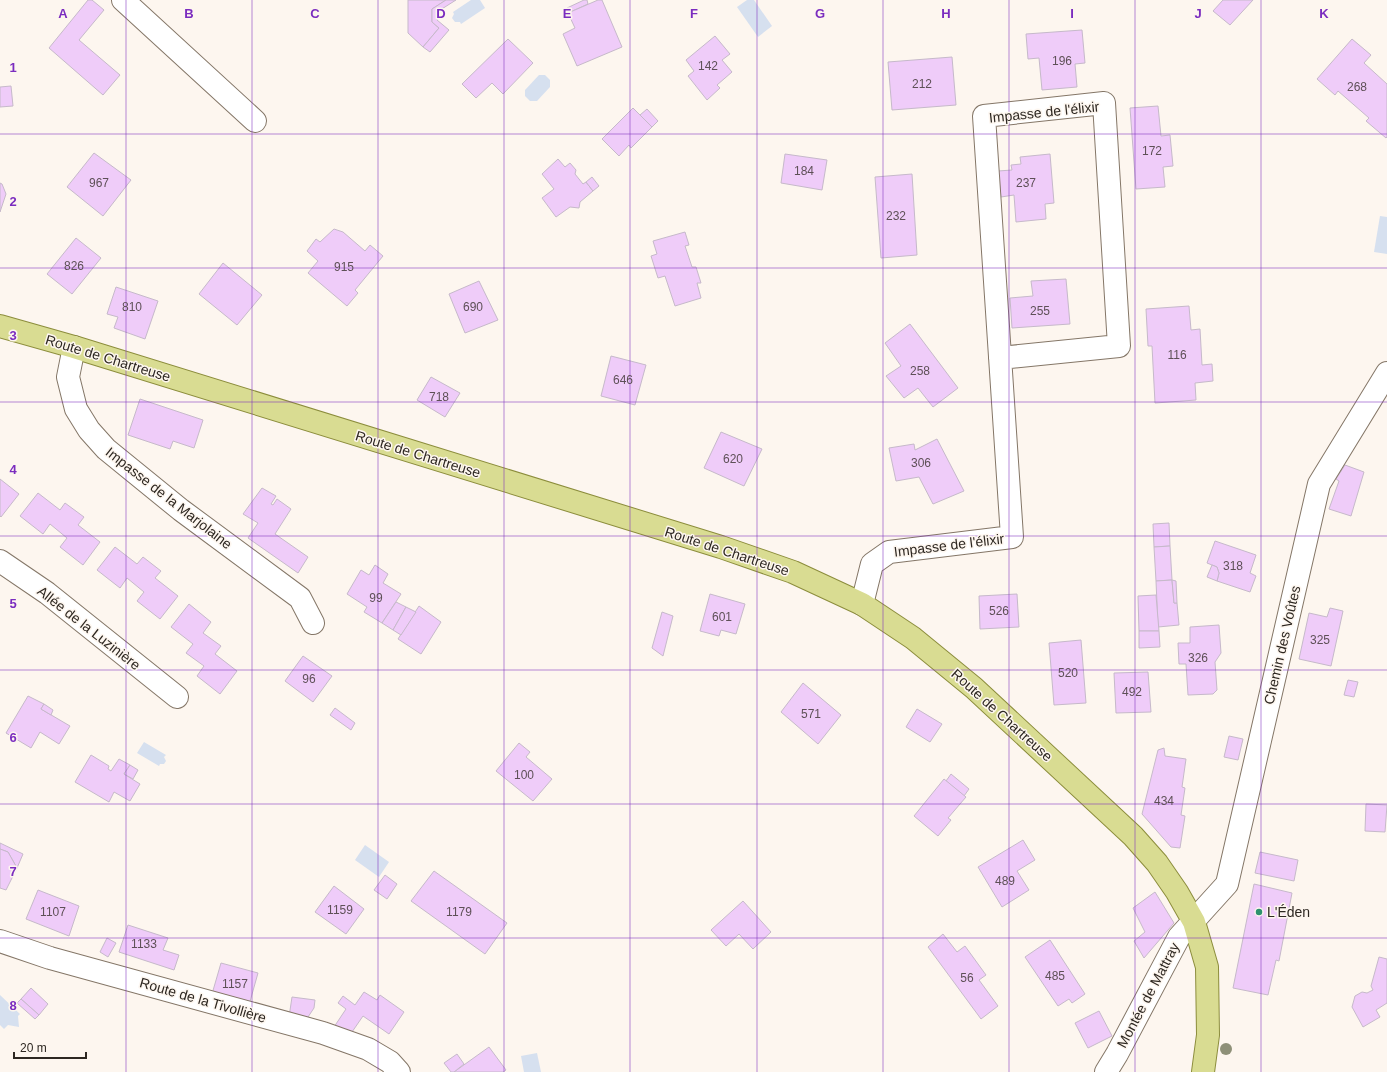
<svg xmlns="http://www.w3.org/2000/svg" width="1387" height="1072" viewBox="0 0 1387 1072" font-family="Arial,sans-serif">
<style>
.water{fill:#d6e0ef}
.building{fill:#efccf9;stroke:#c6b9ca}
.lines{fill:none;stroke-linecap:round;stroke-linejoin:round}
.street-casing{stroke:#847667;stroke-width:24}
.primary-casing{stroke:#8c8d3c;stroke-width:24}
.street{stroke:#fff;stroke-width:22}
.primary{stroke:#d9dc92;stroke-width:22}
.tree{fill:#8e9078}
.grid{fill:none;stroke:#7b2cbf;stroke-width:1;stroke-opacity:0.55}
.poi-dot{fill:#2d926e;stroke:#fdf6ef;stroke-width:1.5}
.labels{text-anchor:middle;dominant-baseline:central;stroke-width:3;stroke-linejoin:round;paint-order:stroke}
.number-label{font-size:12px;fill:#5e5057}
.street-label{font-size:14px;fill:#2d2721;stroke:#fdf6ef}
.poi-label{font-size:14px;fill:#2d2721;stroke:#fdf6ef;text-anchor:start}
.grid-label{font-size:13px;text-anchor:middle;font-weight:bold;fill:#7b2cbf;stroke:#fdf6ef;stroke-width:3;stroke-linejoin:round;paint-order:stroke}
</style>
<rect width="100%" height="100%" fill="#fdf6ef"/>
<g class="water">
<path d="M471 0H480L485 8 461 24 460 22H455L452 18 454 14 453 12Z"/>
<path d="M747 0H754L772 26 758 37 737 7Z"/>
<path d="M539 75H545L550 80V87L537 101H530L525 96V90Z"/>
<path d="M1380 216 1387 217V254L1374 252Z"/>
<path d="M144 742 166 755 164 757 166 761 164 764H160L159 766 137 753Z"/>
<path d="M365 845 389 862 379 877 355 860Z"/>
<path d="M0 995 20 1014 18 1016 19 1027 8 1025 4 1029 0 1025Z"/>
<path d="M537 1053 541 1072H524L521 1056Z"/>
</g>
<g class="building">
<path d="M88 0H92L104 10 79 40 120 75 103 95 49 48Z"/>
<path d="M408 0H446L432 9V22L439 28 423 47 408 33Z"/>
<path d="M446 0H456L437 12V20L449 30 430 52 423 47 439 28 432 22V9Z"/>
<path d="M584 0H587L588 4 568 13 567 8Z"/>
<path d="M598 0H602L622 47 577 66 563 34 575 28 568 13Z"/>
<path d="M1223 0H1253L1230 25 1213 11Z"/>
<path d="M1082 30 1085 63 1075 64 1077 87 1042 90 1039 58 1028 59 1026 34Z"/>
<path d="M715 36 730 54 722 60 732 72 717 85 720 88 707 100 688 76 694 71 686 60Z"/>
<path d="M508 39 533 63 503 94 492 83 476 98 462 84Z"/>
<path d="M1352 39 1371 55 1364 63 1387 84V137L1386 138 1366 121 1369 118 1338 91 1335 95 1317 79Z"/>
<path d="M952 57 956 105 892 110 888 62Z"/>
<path d="M11 86 13 106 0 107V87Z"/>
<path d="M1158 106 1161 136 1170 135 1173 166 1163 167 1165 187 1136 189 1130 108Z"/>
<path d="M633 108 652 127 631 148 629 145 619 156 602 139Z"/>
<path d="M647 109 658 121 652 127 640 115Z"/>
<path d="M94 153 131 180 103 216 67 187Z"/>
<path d="M785 154 827 160 822 190 781 183Z"/>
<path d="M1050 154 1054 203 1045 204 1046 219 1016 222 1014 195 1001 197 998 171 1012 170 1011 165 1021 164 1020 157Z"/>
<path d="M558 159 565 167 570 163 576 170 575 174 583 184 586 182 593 191 580 202 579 208 570 207 556 217 542 198 554 189 542 174Z"/>
<path d="M912 174 917 255 881 258 875 177Z"/>
<path d="M592 177 599 186 593 191 586 182Z"/>
<path d="M0 183 2 184 6 194 0 212Z"/>
<path d="M334 229 343 232 365 251 370 245 383 256 355 290 358 293 347 306 308 273 318 261 307 251 316 239 320 242Z"/>
<path d="M685 232 689 245 685 246 692 267H696L701 283H697L701 298 675 306 665 276 658 278 651 256 657 254 653 241Z"/>
<path d="M76 238 101 258 72 294 47 274Z"/>
<path d="M223 263 262 295 237 325 199 294Z"/>
<path d="M1066 279 1070 324 1012 328 1010 298 1033 296 1031 281Z"/>
<path d="M479 281 498 320 465 333 449 294Z"/>
<path d="M116 287 158 301 145 339 114 328 118 317 107 314Z"/>
<path d="M1189 306 1191 330 1200 329 1202 365 1212 364 1213 381 1195 383 1196 400 1155 403 1152 346H1148L1146 309Z"/>
<path d="M910 324 958 388 933 407 918 388 904 398 886 376 901 366 885 343Z"/>
<path d="M611 356 646 365 635 405 601 396Z"/>
<path d="M431 377 460 393 445 417 417 400Z"/>
<path d="M140 399 203 420 194 448 173 441 170 449 128 435Z"/>
<path d="M721 432 762 449 744 486 704 468Z"/>
<path d="M937 439 964 491 933 504 919 477 896 481 889 448 914 444 915 450Z"/>
<path d="M1345 465 1364 472 1351 516 1329 509 1339 481 1336 479Z"/>
<path d="M0 479 19 494 1 517 0 516Z"/>
<path d="M262 488 276 496 271 504 273 505 277 499 291 509 275 534 308 557 298 573 248 538 258 523 243 514Z"/>
<path d="M38 493 60 510 65 503 84 517 78 525 100 542 83 565 60 547 67 538 50 524 43 534 20 516Z"/>
<path d="M1169 523 1170 546 1154 547 1153 524Z"/>
<path d="M1215 541 1256 555 1250 573 1256 576 1250 592 1217 581 1219 573 1217 567 1207 563Z"/>
<path d="M1170 546 1172 580 1156 581 1154 547Z"/>
<path d="M115 547 137 564 143 557 161 571 155 578 178 596 160 619 137 601 144 592 127 578 120 588 97 570Z"/>
<path d="M375 565 388 574 383 583 401 594 382 623 364 612 367 607 347 594 361 570 369 575Z"/>
<path d="M1212 565 1217 567 1219 573 1217 581 1207 577Z"/>
<path d="M1172 580 1174 603H1177L1179 625 1158 627 1156 581Z"/>
<path d="M1172 580 1176 581 1177 603H1174Z"/>
<path d="M710 594 745 604 736 634 721 630 719 636 700 631Z"/>
<path d="M1017 594 1019 627 980 629 979 596Z"/>
<path d="M1156 595 1159 631H1139L1138 596Z"/>
<path d="M396 602 406 607 393 630 382 623Z"/>
<path d="M189 604 211 622 203 633 221 646 215 654 237 671 220 694 197 676 204 666 186 653 193 644 171 627Z"/>
<path d="M419 606 441 622 421 654 398 639Z"/>
<path d="M406 607 416 612 401 635 393 630Z"/>
<path d="M1330 608 1343 611 1331 666 1299 659 1309 613 1327 617Z"/>
<path d="M662 612 673 616 663 656 652 648Z"/>
<path d="M1219 625 1221 653 1215 662 1217 690 1213 694 1188 695 1186 664H1179L1178 643H1190V627Z"/>
<path d="M1139 631H1159L1160 647 1139 648Z"/>
<path d="M1081 640 1086 703 1054 705 1049 643Z"/>
<path d="M303 656 332 676 313 702 285 681Z"/>
<path d="M1148 672 1151 712 1116 713 1114 673Z"/>
<path d="M1348 680 1358 682 1354 697 1344 695Z"/>
<path d="M803 683 841 715 818 744 781 712Z"/>
<path d="M28 696 44 704 41 709 70 726 59 744 40 732 31 748 6 733Z"/>
<path d="M44 704 53 710 51 715 41 709Z"/>
<path d="M335 708 355 723 351 730 330 715Z"/>
<path d="M917 709 942 724 930 742 906 727Z"/>
<path d="M1229 736 1243 739 1238 760 1224 757Z"/>
<path d="M519 743 530 752 526 757 552 779 533 801 496 771Z"/>
<path d="M1164 748 1165 756 1186 759 1182 787 1185 788 1181 815 1185 816 1180 848 1171 847 1142 814 1158 750Z"/>
<path d="M91 755 109 766 108 769 111 771 119 759 130 765 124 774 140 784 130 801 114 792 109 802 75 782Z"/>
<path d="M130 765 138 770 133 779 124 774Z"/>
<path d="M951 774 969 789 964 796 946 781Z"/>
<path d="M944 779 966 797 948 818 951 820 938 836 914 816Z"/>
<path d="M1366 804 1387 805 1385 832 1365 831Z"/>
<path d="M1023 840 1035 860 1017 871 1029 890 1002 907 978 867Z"/>
<path d="M0 843 23 854 17 868 8 852 0 849Z"/>
<path d="M0 849 8 852 17 868 6 890 0 888Z"/>
<path d="M1260 852 1298 860 1294 881 1255 873Z"/>
<path d="M434 871 507 923 485 954 411 901Z"/>
<path d="M385 875 397 884 387 899 374 890Z"/>
<path d="M1254 884 1292 893 1279 961 1276 960 1268 995 1233 988Z"/>
<path d="M334 886 364 909 346 934 315 912Z"/>
<path d="M38 890 79 906 69 936 26 919Z"/>
<path d="M1155 892 1174 923 1144 958 1134 941 1145 932 1133 908Z"/>
<path d="M743 901 771 932 753 949 739 934 726 946 711 930Z"/>
<path d="M128 925 168 938 163 950 179 955 174 970 119 952Z"/>
<path d="M943 934 957 952 965 946 986 975 979 980 998 1006 981 1019 928 947Z"/>
<path d="M107 938 116 943 108 957 100 952Z"/>
<path d="M1050 940 1085 994 1072 1003 1069 999 1058 1006 1025 957Z"/>
<path d="M1379 957 1387 959V1003L1376 1010 1380 1017 1363 1027 1352 1007 1355 996 1362 992 1367 993 1373 990 1371 986Z"/>
<path d="M221 963 258 973 249 1005 212 994Z"/>
<path d="M31 988 48 1004 39 1015 21 999Z"/>
<path d="M364 992 377 1000 380 995 404 1012 389 1034 363 1016 352 1032 334 1027 346 1009 338 1003 343 996 355 1005Z"/>
<path d="M292 997 315 1000 314 1008 306 1020 289 1017Z"/>
<path d="M21 999 39 1015 35 1019 17 1003Z"/>
<path d="M1099 1011 1112 1036 1088 1048 1075 1023Z"/>
<path d="M489 1047 506 1070 503 1072H454Z"/>
<path d="M457 1054 464 1064 454 1072H451L444 1063Z"/>
</g>
<g class="lines">
<defs>
<g id="street">
<path d="M123 0 255 121"/>
<path d="M74 347 68 377 76 409 89 430 106 449 181 510 300 598 313 623"/>
<path d="M0 561 47 593 177 697"/>
<path d="M862 604 872 564 889 552 1012 537 984 116 1104 103 1119 346 1000 358"/>
<path d="M0 941 50 958 323 1033 368 1049 390 1062 399 1072"/>
<path d="M1106 1072 1117 1054 1179 937 1227 884 1319 484 1387 373"/>
</g>
<path id="primary" d="M0 326 74 347 721 547 793 572 862 604 913 638 974 688 1133 836 1157 863 1177 892 1194 922 1207 967 1208 1035 1203 1072"/>
</defs>
<use href="#street" class="street-casing"/>
<use href="#primary" class="primary-casing"/>
<use href="#street" class="street"/>
<use href="#primary" class="primary"/>
</g>
<circle class="tree" cx="1226" cy="1049" r="6"/>
<path class="grid" d="M126 0V1072M252 0V1072M378 0V1072M504 0V1072M630 0V1072M757 0V1072M883 0V1072M1009 0V1072M1135 0V1072M1261 0V1072M0 134H1387M0 268H1387M0 402H1387M0 536H1387M0 670H1387M0 804H1387M0 938H1387"/>
<circle class="poi-dot" cx="1259" cy="912" r="4"/>
<g class="labels">
<g class="number-label">
<text x="1062" y="61">196</text>
<text x="708" y="66">142</text>
<text x="922" y="84">212</text>
<text x="1357" y="87">268</text>
<text x="1152" y="151">172</text>
<text x="804" y="171">184</text>
<text x="99" y="183">967</text>
<text x="1026" y="183">237</text>
<text x="896" y="216">232</text>
<text x="74" y="266">826</text>
<text x="344" y="267">915</text>
<text x="132" y="307">810</text>
<text x="473" y="307">690</text>
<text x="1040" y="311">255</text>
<text x="1177" y="355">116</text>
<text x="920" y="371">258</text>
<text x="623" y="380">646</text>
<text x="439" y="397">718</text>
<text x="733" y="459">620</text>
<text x="921" y="463">306</text>
<text x="1233" y="566">318</text>
<text x="376" y="598">99</text>
<text x="999" y="611">526</text>
<text x="722" y="617">601</text>
<text x="1320" y="640">325</text>
<text x="1198" y="658">326</text>
<text x="1068" y="673">520</text>
<text x="309" y="679">96</text>
<text x="1132" y="692">492</text>
<text x="811" y="714">571</text>
<text x="524" y="775">100</text>
<text x="1164" y="801">434</text>
<text x="1005" y="881">489</text>
<text x="340" y="910">1159</text>
<text x="53" y="912">1107</text>
<text x="459" y="912">1179</text>
<text x="144" y="944">1133</text>
<text x="1055" y="976">485</text>
<text x="967" y="978">56</text>
<text x="235" y="984">1157</text>
</g>
<g class="street-label">
<text transform="translate(1044 112) rotate(-6)">Impasse de l'élixir</text>
<text transform="translate(108 358) rotate(17)">Route de Chartreuse</text>
<text transform="translate(418 454) rotate(17)">Route de Chartreuse</text>
<text transform="translate(169 498) rotate(38)">Impasse de la Marjolaine</text>
<text transform="translate(949 545) rotate(-7)">Impasse de l'élixir</text>
<text transform="translate(727 551) rotate(18)">Route de Chartreuse</text>
<text transform="translate(89 628) rotate(38)">Allée de la Luzinière</text>
<text transform="translate(1282 645) rotate(-77)">Chemin des Voûtes</text>
<text transform="translate(1002 715) rotate(42)">Route de Chartreuse</text>
<text transform="translate(1148 995) rotate(-62)">Montée de Mattray</text>
<text transform="translate(203 1000) rotate(16)">Route de la Tivollière</text>
</g>
<g class="poi-label">
<text x="1267" y="912">L'Éden</text>
</g>
</g>
<g class="grid-label">
<text x="63" y="18">A</text>
<text x="189" y="18">B</text>
<text x="315" y="18">C</text>
<text x="441" y="18">D</text>
<text x="567" y="18">E</text>
<text x="694" y="18">F</text>
<text x="820" y="18">G</text>
<text x="946" y="18">H</text>
<text x="1072" y="18">I</text>
<text x="1198" y="18">J</text>
<text x="1324" y="18">K</text>
<text x="13" y="72">1</text>
<text x="13" y="206">2</text>
<text x="13" y="340">3</text>
<text x="13" y="474">4</text>
<text x="13" y="608">5</text>
<text x="13" y="742">6</text>
<text x="13" y="876">7</text>
<text x="13" y="1010">8</text>
</g>
<path d="M14 1052v6h72v-6" fill="none" stroke="#2d2721" stroke-width="2"/>
<text x="20" y="1052" font-size="12" fill="#2d2721" stroke="#fdf6ef" stroke-width="3" paint-order="stroke">20 m</text>
</svg>
